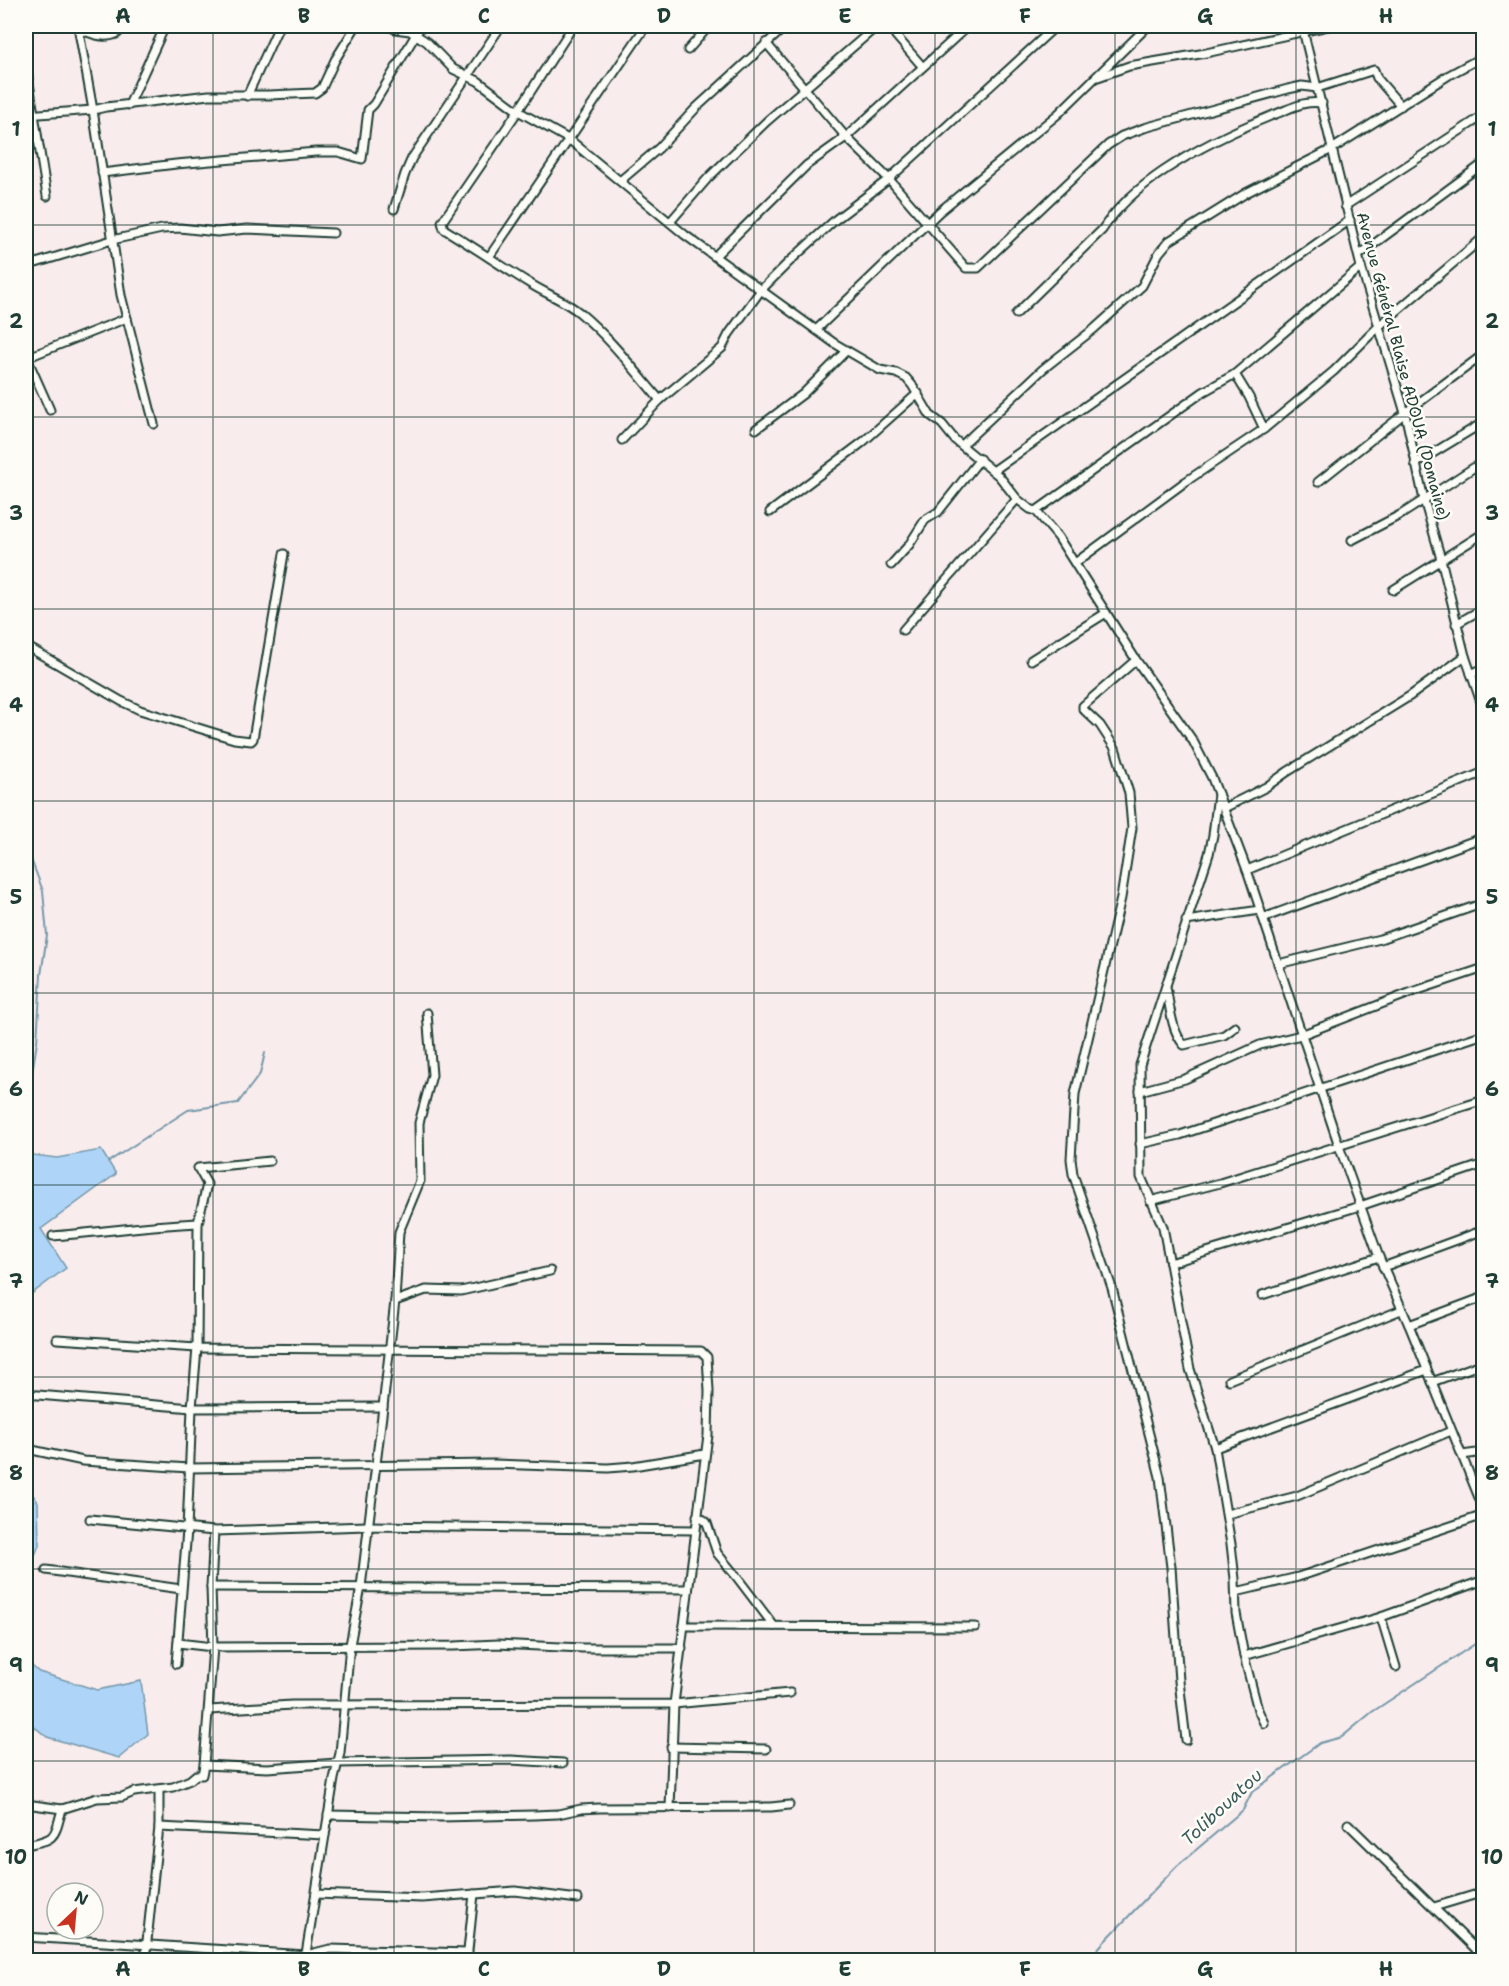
<svg xmlns="http://www.w3.org/2000/svg" width="1509" height="1986" viewBox="0 0 1509 1986" font-family="'Shantell Sans',sans-serif">
<style>
.water{fill:#aed5f8;stroke:#7598aa;stroke-width:1.5}
.lines{fill:none;stroke-linecap:round;stroke-linejoin:round}
.stream{stroke:#7598aa;stroke-width:2}
.minor-casing{stroke:#1f3d34;stroke-width:11}
.minor{stroke:#fdfcf7;stroke-width:7}
.grid{fill:none;stroke:#1f3d34;stroke-width:1.5;stroke-opacity:0.55}
.labels{text-anchor:middle;dominant-baseline:central;stroke-width:5;stroke-linejoin:round;paint-order:stroke}
.street-label{font-size:16px;fill:#1f3d34;stroke:#fdfcf7}
.water-label{font-size:18px;font-style:italic;fill:#3c5b5b;stroke:#fdfcf7}
.neatline{fill:none;stroke:#1f3d34;stroke-width:2}
.grid-label{font-size:20px;text-anchor:middle;font-weight:bold;fill:#1f3d34}
</style>
<rect width="100%" height="100%" fill="#f9ecec"/>
<filter id="ink" filterUnits="userSpaceOnUse"><feTurbulence type="fractalNoise" baseFrequency=".0167" numOctaves="2"/><feDisplacementMap in="SourceGraphic" scale="12" xChannelSelector="R" yChannelSelector="G"/><feConvolveMatrix kernelMatrix="1 2 1 2 8 2 1 2 1" color-interpolation-filters="sRGB"/></filter>
<g filter="url(#ink)">
<g class="water">
<path d="M101 1150 116 1174 41 1229 66 1268 26 1298V1154L57 1158Z"/>
<path d="M26 1485 38 1502 39 1545 26 1578Z"/>
<path d="M26 1588 32 1609 26 1640Z"/>
<path d="M26 1661 39 1672 97 1690 141 1681 148 1734 119 1758 47 1737 26 1720Z"/>
</g>
<g class="lines">
<g class="stream">
<path d="M26 846 43 891 47 935 41 975 37 1042 26 1110"/>
<path d="M108 1162 188 1110 238 1103 260 1074 265 1053"/>
<path d="M1088 1960 1103 1943 1177 1866 1243 1810 1252 1792 1320 1743 1342 1737 1372 1712 1484 1638"/>
</g>
<defs>
<g id="minor">
<path d="M78 26 93 110 121 295 154 424"/>
<path d="M389 26 395 29 410 31 427 42 453 69 478 81 518 111 570 140 685 235 834 343 880 370 896 373 906 378 912 385 930 415 942 424 955 440 999 476 1017 499 1030 509 1036 511 1058 537 1136 660 1193 741 1212 778 1247 870 1339 1146 1379 1257 1409 1325 1484 1510"/>
<path d="M573 26 518 111 442 222 444 229C472 246 500 265 529 283 546 294 564 300 580 313 610 338 635 371 660 400"/>
<path d="M891 26 896 36 922 66"/>
<path d="M1302 26 1361 267 1405 413 1424 500 1441 559 1465 656 1484 711"/>
<path d="M78 28C91 34 104 40 118 33L119 26"/>
<path d="M766 43 846 137 889 179 966 268H978L1108 145 1122 136 1144 128 1288 89 1302 86 1317 88 1374 70 1377 78 1401 106"/>
<path d="M688 50 709 26"/>
<path d="M26 64 47 196"/>
<path d="M1098 77 1129 66 1206 53 1329 26"/>
<path d="M247 96 279 26"/>
<path d="M129 105 165 26"/>
<path d="M26 115 93 110 106 107 209 95H269L315 93 322 88 335 60 356 26"/>
<path d="M102 173 176 164 316 152H338L362 159 368 110 374 104 421 26"/>
<path d="M620 181 659 148 696 108 786 26"/>
<path d="M1345 206 1484 115"/>
<path d="M394 209 405 174 412 158 501 26"/>
<path d="M670 222 708 178 767 121 877 26"/>
<path d="M1359 255 1484 163"/>
<path d="M715 256 807 165 846 137 968 26"/>
<path d="M489 257 646 26"/>
<path d="M26 266 112 240 162 229 180 228 217 232 247 229 333 233"/>
<path d="M1016 314 1102 230C1136 177 1216 138 1273 115 1290 109 1304 100 1322 103"/>
<path d="M816 330 939 212 1058 114 1148 26"/>
<path d="M26 356 50 410"/>
<path d="M26 358 127 318"/>
<path d="M1235 374 1249 397 1264 429"/>
<path d="M756 429 803 394 846 351"/>
<path d="M622 440 660 400 722 348 729 334 761 290 791 260 835 220 889 179 1056 26"/>
<path d="M962 445 1043 369 1094 329 1142 286 1159 253 1169 241 1246 193 1332 149 1449 75 1484 56"/>
<path d="M1415 464 1484 422"/>
<path d="M993 471 1350 220"/>
<path d="M1318 482 1405 413 1484 354"/>
<path d="M1036 511 1203 392 1235 374 1361 267"/>
<path d="M770 512 863 442 918 393"/>
<path d="M1352 540 1402 514 1484 461"/>
<path d="M1075 563 1185 482 1264 429 1334 371 1378 327 1484 237"/>
<path d="M891 565 909 545 925 520 938 512 980 459"/>
<path d="M1393 590 1484 533"/>
<path d="M1456 624 1484 608"/>
<path d="M903 630 1017 499"/>
<path d="M26 646 121 701 140 710 234 739 251 741 253 739 256 721 284 554"/>
<path d="M1031 660 1106 613"/>
<path d="M1136 660 1083 706V709L1100 725 1115 748 1129 793 1132 828 1121 898 1075 1094 1071 1159 1073 1174 1112 1288 1160 1477 1171 1567 1179 1681 1186 1740"/>
<path d="M1471 674 1484 668"/>
<path d="M1218 794 1213 835 1209 854 1140 1065 1141 1177 1163 1227 1190 1369 1215 1448 1231 1544 1235 1579 1236 1613 1244 1656 1258 1710 1264 1723"/>
<path d="M1224 808 1266 787 1287 772 1410 696 1465 656"/>
<path d="M1247 870 1484 772"/>
<path d="M1263 918 1484 837"/>
<path d="M1186 921 1260 910"/>
<path d="M1278 964 1380 939 1484 903"/>
<path d="M1166 987C1170 1005 1171 1031 1184 1045L1224 1035 1235 1027"/>
<path d="M1140 1091 1185 1079 1260 1045 1301 1035 1412 992 1484 968"/>
<path d="M1140 1144 1180 1135 1484 1034"/>
<path d="M1150 1201 1220 1183 1484 1100"/>
<path d="M53 1236C101 1232 149 1225 198 1223"/>
<path d="M1170 1263 1360 1206 1484 1164"/>
<path d="M1383 1267 1484 1230"/>
<path d="M1262 1295 1379 1257"/>
<path d="M395 1301 426 1290 461 1291 550 1271"/>
<path d="M1409 1325 1484 1297"/>
<path d="M57 1339 197 1348 701 1351 707 1357 709 1391 708 1435 674 1704 670 1808"/>
<path d="M1229 1380 1401 1310"/>
<path d="M1432 1382 1484 1363"/>
<path d="M26 1394 192 1408 383 1407"/>
<path d="M1215 1448 1427 1370"/>
<path d="M32 1450 83 1461 189 1468 493 1464 608 1468 633 1466 705 1454"/>
<path d="M1462 1455 1484 1452"/>
<path d="M1227 1514 1297 1496 1451 1431"/>
<path d="M697 1516 704 1520 707 1523 717 1553 736 1576 774 1626"/>
<path d="M90 1519 214 1531 367 1526 695 1530"/>
<path d="M46 1570 181 1589"/>
<path d="M211 1587 688 1589"/>
<path d="M1236 1592 1298 1577 1484 1515"/>
<path d="M1381 1617 1396 1667"/>
<path d="M684 1626 975 1627"/>
<path d="M178 1643 213 1647 454 1646 498 1644 583 1648H682"/>
<path d="M1244 1656 1381 1617 1484 1580"/>
<path d="M176 1664 187 1530 192 1408 197 1348 198 1223 207 1184 198 1168 270 1161"/>
<path d="M209 1710 292 1705 674 1704 790 1693"/>
<path d="M671 1747 766 1749"/>
<path d="M204 1765 267 1768 337 1763 511 1760 563 1763"/>
<path d="M26 1804 62 1809 97 1798 122 1797 134 1792 173 1787 190 1780 196 1775H202L204 1765 213 1647 211 1587 214 1531"/>
<path d="M328 1815 441 1817 534 1815 558 1814 581 1809 599 1808 771 1807 789 1805"/>
<path d="M1348 1824 1484 1957"/>
<path d="M159 1827 325 1835"/>
<path d="M26 1845C56 1839 54 1839 62 1809"/>
<path d="M316 1894 422 1898 515 1891 578 1899"/>
<path d="M1434 1907 1484 1892"/>
<path d="M26 1937 306 1955 330 1949 468 1953"/>
<path d="M145 1960 159 1827V1790"/>
<path d="M305 1960 334 1779 340 1753 350 1645 361 1587 383 1407 395 1301 399 1232 420 1181 419 1123 432 1075 427 1013"/>
<path d="M467 1960 474 1894"/>
</g>
</defs>
<use href="#minor" class="minor-casing"/>
<use href="#minor" class="minor"/>
</g>
</g>
<path class="grid" d="M213 26V1960M394 26V1960M574 26V1960M754 26V1960M935 26V1960M1115 26V1960M1296 26V1960M26 225H1484M26 417H1484M26 609H1484M26 801H1484M26 993H1484M26 1185H1484M26 1377H1484M26 1569H1484M26 1761H1484"/>
<g class="labels">
<g class="street-label">
<text transform="translate(1403 366) rotate(75)">Avenue Général Blaise ADOUA (Domaine)</text>
</g>
<g class="water-label">
<text transform="translate(1222 1807) rotate(-43)">Tolibouatou</text>
</g>
</g>
<rect width="1509" height="1986" fill="none" stroke="#fdfcf7" stroke-width="66"/>
<g transform="translate(75 1911) rotate(26)"><circle r="28" fill="#fdfcf7" stroke="#a4b0a9" stroke-width="1.5"/>
<path d="M0-4.5L10 22L0 15L-10 22Z" fill="#c8321e"/>
<text y="-9" font-size="16" font-weight="bold" text-anchor="middle" fill="#1f3d34">N</text>
</g>
<rect x="33" y="33" width="1443" height="1920" class="neatline"/>
<g class="grid-label">
<text x="123" y="23">A</text>
<text x="304" y="23">B</text>
<text x="484" y="23">C</text>
<text x="664" y="23">D</text>
<text x="845" y="23">E</text>
<text x="1025" y="23">F</text>
<text x="1205" y="23">G</text>
<text x="1386" y="23">H</text>
<text x="16" y="136">1</text>
<text x="1492" y="136">1</text>
<text x="16" y="328">2</text>
<text x="1492" y="328">2</text>
<text x="16" y="520">3</text>
<text x="1492" y="520">3</text>
<text x="16" y="712">4</text>
<text x="1492" y="712">4</text>
<text x="16" y="904">5</text>
<text x="1492" y="904">5</text>
<text x="16" y="1096">6</text>
<text x="1492" y="1096">6</text>
<text x="16" y="1288">7</text>
<text x="1492" y="1288">7</text>
<text x="16" y="1480">8</text>
<text x="1492" y="1480">8</text>
<text x="16" y="1672">9</text>
<text x="1492" y="1672">9</text>
<text x="16" y="1864">10</text>
<text x="1492" y="1864">10</text>
<text x="123" y="1976">A</text>
<text x="304" y="1976">B</text>
<text x="484" y="1976">C</text>
<text x="664" y="1976">D</text>
<text x="845" y="1976">E</text>
<text x="1025" y="1976">F</text>
<text x="1205" y="1976">G</text>
<text x="1386" y="1976">H</text>
</g>
</svg>
